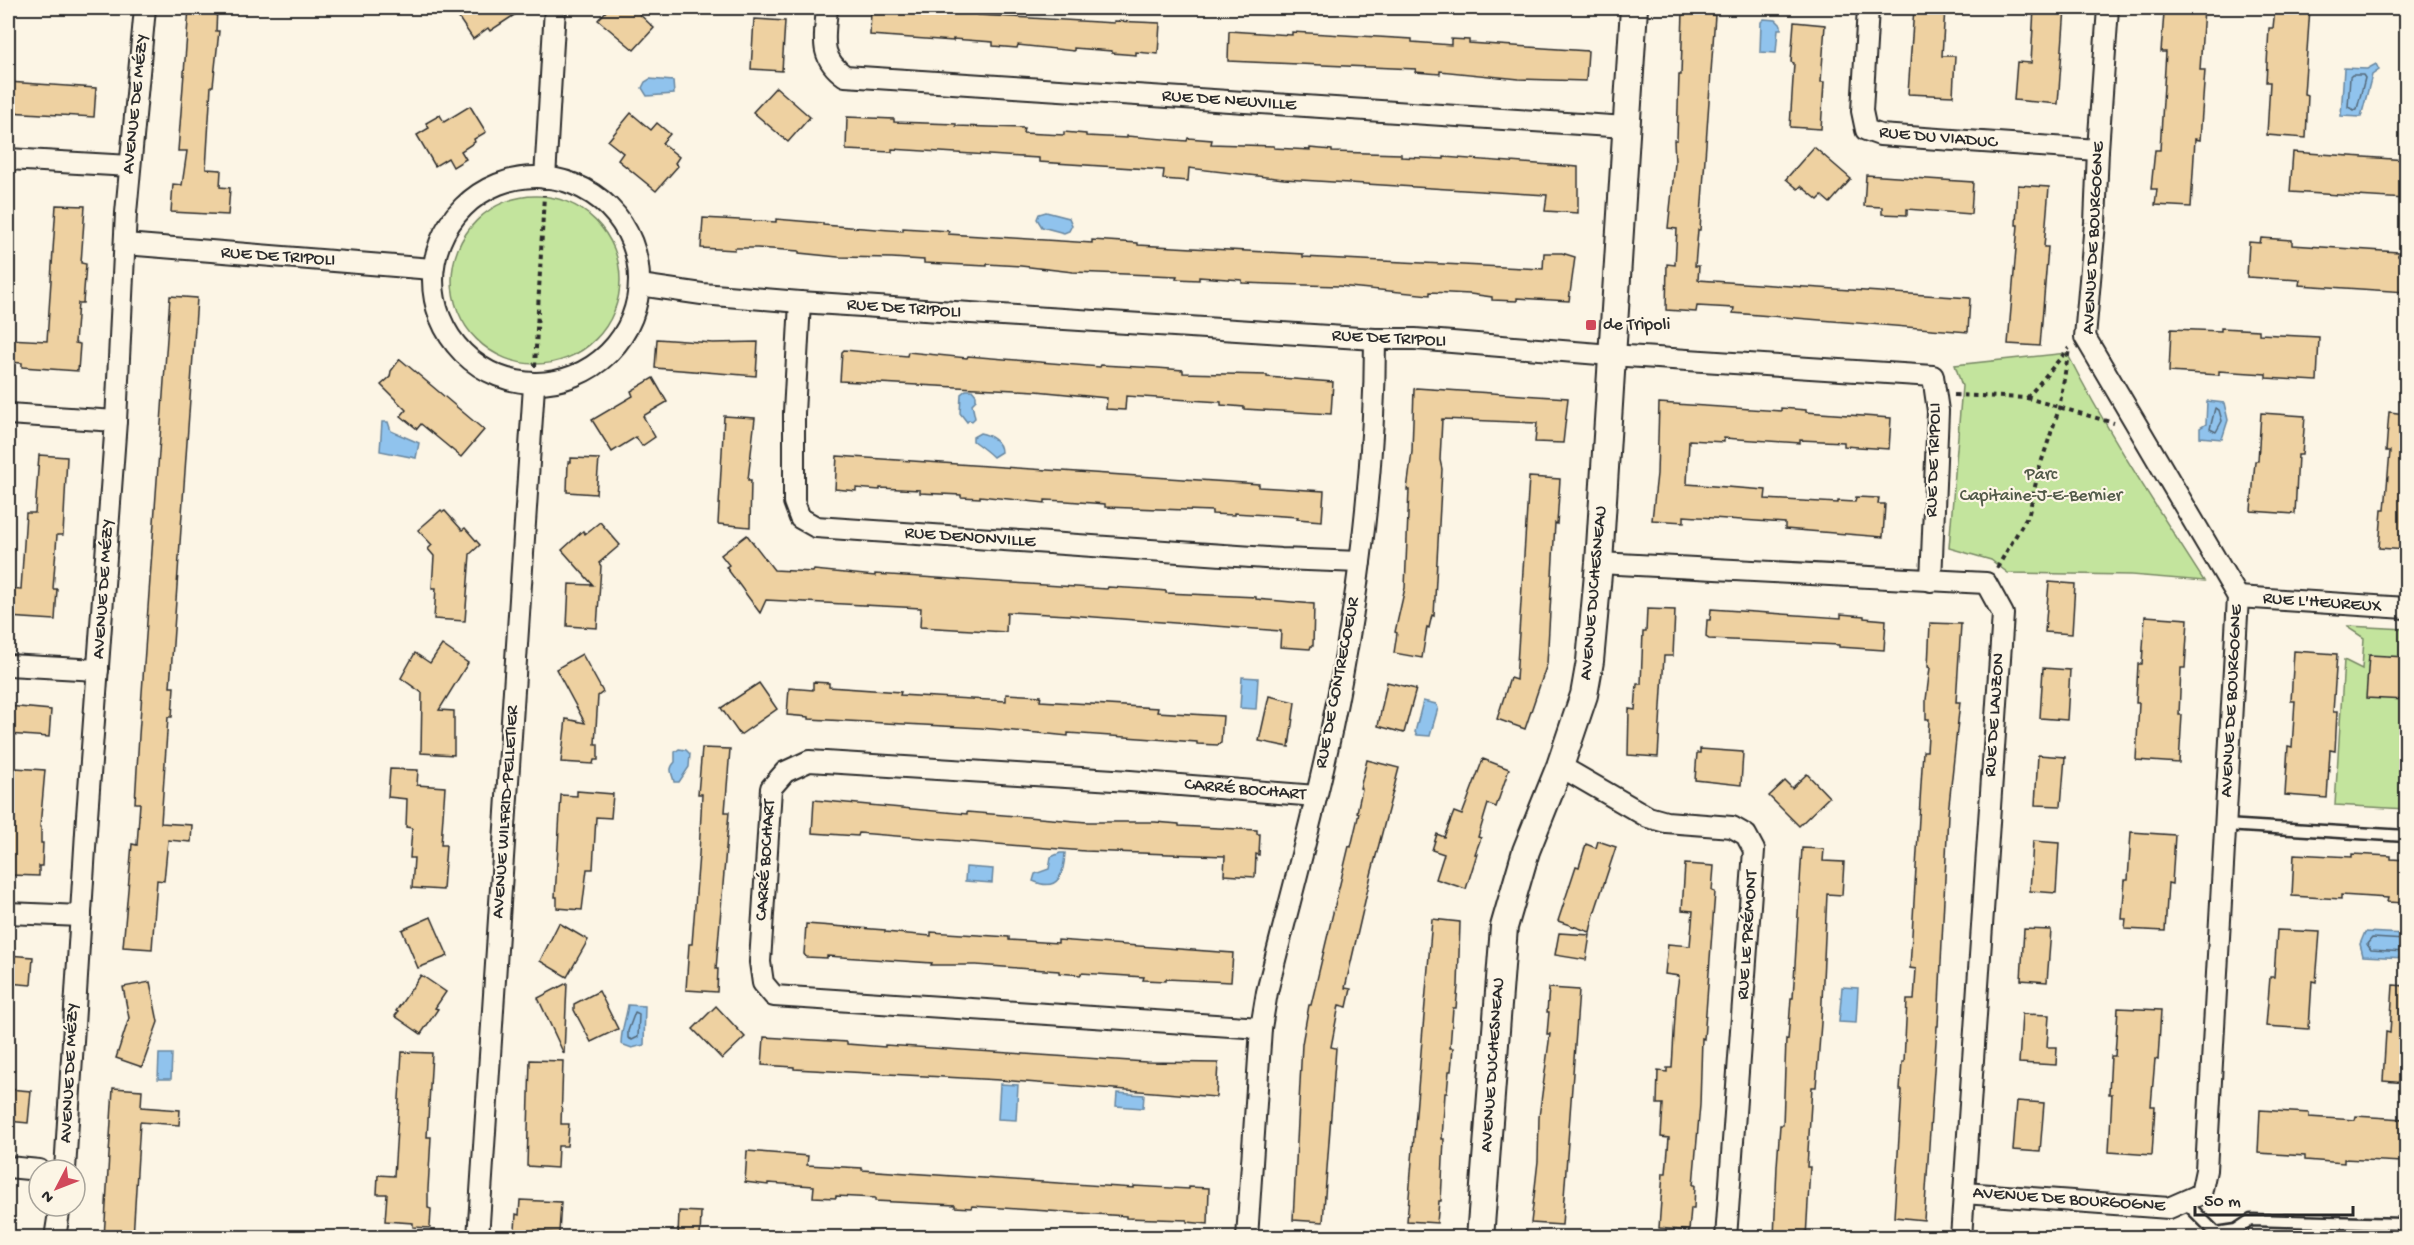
<svg xmlns="http://www.w3.org/2000/svg" width="2414" height="1245" viewBox="0 0 2414 1245" font-family="'Gochi Hand',sans-serif">
<style>
.green{fill:#c3e49d;stroke:#778864;stroke-width:1.5}
.water{fill:#90c3ed;stroke:#68869f;stroke-width:1.5}
.lines{fill:none;stroke-linecap:round;stroke-linejoin:round}
.shore{stroke:#536879;stroke-width:1.5}
.building{fill:#eed1a1;stroke:#2b2b2b;stroke-width:1.5}
.service-casing{stroke:#2b2b2b;stroke-width:15}
.minor-casing{stroke:#2b2b2b;stroke-width:24}
.tertiary-casing{stroke:#2b2b2b;stroke-width:30}
.path{stroke:#2b2b2b;stroke-width:4;stroke-dasharray:4.5 4.5;stroke-linecap:butt}
.service{stroke:#fcf5e5;stroke-width:10}
.minor{stroke:#fcf5e5;stroke-width:20}
.tertiary{stroke:#fcf5e5;stroke-width:26}
.poi-dot{fill:#d1495b;stroke:#fcf5e5;stroke-width:2}
.labels{text-anchor:middle;dominant-baseline:central;stroke-width:4.5;stroke-linejoin:round;paint-order:stroke}
.street-label{font-size:18px;fill:#2b2b2b;stroke:#fcf5e5}
.poi-label{font-size:18px;fill:#2b2b2b;stroke:#fcf5e5;text-anchor:start}
.park-label{font-size:18px;fill:#515948;stroke:#fcf5e5}
</style>
<rect width="100%" height="100%" fill="#fcf5e5"/>
<filter id="ink" filterUnits="userSpaceOnUse"><feTurbulence type="fractalNoise" baseFrequency=".0167" numOctaves="2"/><feDisplacementMap in="SourceGraphic" scale="12" xChannelSelector="R" yChannelSelector="G"/><feConvolveMatrix kernelMatrix="1 2 1 2 8 2 1 2 1" color-interpolation-filters="sRGB"/></filter>
<g filter="url(#ink)">
<g class="green">
<circle cx="536" cy="280" r="84"/>
<path d="M2067 353C2107 432 2156 506 2204 581L2131 575 2008 573 1991 560 1949 548 1962 386 1955 365Z"/>
<path d="M2348 626 2406 629V809L2335 805 2344 660 2362 669 2364 638 2350 629Z"/>
</g>
<g class="water">
<path d="M1764 19 1776 20 1781 25V29H1778L1776 53 1760 52 1761 22Z"/>
<path d="M2376 64 2379 70 2372 75 2361 117 2341 116 2344 68 2367 69Z"/>
<path d="M650 79 673 81 674 94 647 96 642 88 645 82Z"/>
<path d="M1046 212 1069 218 1072 225 1069 231 1064 233 1042 227 1037 219 1039 214Z"/>
<path d="M966 390H972L976 395V400L972 404 975 418 972 421 969 420 967 422 960 413 961 394Z"/>
<path d="M2207 401 2224 403 2228 420 2222 439 2200 437V428L2206 424Z"/>
<path d="M382 422H388L391 431 419 443 416 458 380 451Z"/>
<path d="M980 433C990 435 1001 441 1001 452L993 457C987 451 980 446 973 441V437Z"/>
<path d="M1242 677 1258 678 1256 709 1240 708Z"/>
<path d="M1423 701 1436 704 1438 708 1430 736 1417 735 1415 732Z"/>
<path d="M679 749 686 750 690 754 689 767 679 782H674C673 774 667 770 675 762V752Z"/>
<path d="M1060 853H1065C1064 873 1059 893 1033 881L1035 874 1049 869 1051 857Z"/>
<path d="M966 867 993 869 992 883 965 881Z"/>
<path d="M2365 932 2406 934V958L2363 956 2360 944Z"/>
<path d="M1842 987 1858 988 1856 1023 1839 1022Z"/>
<path d="M628 1005 645 1006 644 1045 632 1048 621 1044C621 1030 626 1019 628 1005Z"/>
<path d="M159 1054H172L171 1079H158Z"/>
<path d="M1000 1084 1018 1085 1016 1120 998 1119Z"/>
<path d="M1117 1093 1144 1095 1143 1108 1116 1106Z"/>
</g>
<g class="lines">
<g class="shore">
<path d="M2352 75H2363L2365 78 2357 109 2354 110 2348 107 2350 77Z"/>
<path d="M2215 408 2219 410 2222 421 2216 432 2210 429Z"/>
<path d="M2406 940 2372 938 2367 944 2371 950 2406 952"/>
<path d="M635 1012 639 1014 638 1037 632 1040 628 1038V1031Z"/>
</g>
</g>
<g class="building">
<path d="M189 8H217L216 31H219L213 86H211L206 169 221 170 220 187 230 188 228 215 171 212 173 184 182 185 187 151H178Z"/>
<path d="M466 8H525L490 31 488 28 473 39 456 14Z"/>
<path d="M609 8H633L654 28 634 50 598 20Z"/>
<path d="M871 8H932L978 11V15L1114 23V21L1160 23 1158 54 1136 52V55L1112 53V51L1074 48V51L1018 45 1017 48 993 46V42L953 39V41L870 35Z"/>
<path d="M1685 8H1713V15H1715L1700 230H1698L1695 266H1699L1698 280 1970 298 1968 332 1733 313 1734 308 1697 306 1696 312 1666 310 1667 264 1675 265 1677 229 1668 228 1675 163 1674 140H1677L1679 75H1681L1683 11 1685 12Z"/>
<path d="M1914 8H1945L1942 56H1955L1953 96 1908 94Z"/>
<path d="M2034 8H2065L2058 104 2014 100 2017 62 2031 63Z"/>
<path d="M2170 8H2204L2200 70H2205L2200 140 2195 139 2191 207 2155 205 2157 189H2151L2155 150H2160L2166 52H2161L2164 13 2169 14Z"/>
<path d="M2275 8H2310L2304 94 2308 95 2306 138 2267 135 2270 82H2266L2269 28H2273Z"/>
<path d="M754 19 785 21 782 71 751 69Z"/>
<path d="M1794 22 1825 25 1821 82H1824L1821 129 1790 127 1794 63 1791 62Z"/>
<path d="M1229 31 1292 35V32L1412 39V42L1451 45V39L1469 40V43L1588 51 1586 81 1519 79 1440 71V74L1415 72 1416 69 1228 61Z"/>
<path d="M8 82 96 88 94 117 8 112Z"/>
<path d="M776 87 810 117 788 142 753 112Z"/>
<path d="M470 106 486 132 474 139 475 142 461 151 466 159 453 167 448 158 435 166 417 135 429 128 426 123 440 115 444 122Z"/>
<path d="M631 113 651 130 657 123 670 134 662 143 679 157 675 163 678 166 656 191 618 160 623 153 608 141Z"/>
<path d="M847 117 894 119V122L956 124V126L1024 128 1023 133 1064 135V132L1086 134V136L1127 138V136L1187 141 1188 138 1212 140 1211 144 1274 146V148L1310 150V148L1332 150V152L1401 154V157L1444 159V157L1578 167V213L1545 211 1547 195 1284 179 1189 168 1188 181 1163 179 1164 170 1039 162V158L892 149V152L846 150Z"/>
<path d="M1814 147 1851 179 1830 203 1822 196 1818 200 1801 186 1798 189 1786 179Z"/>
<path d="M2293 152 2406 160V199L2290 192Z"/>
<path d="M1866 175 1973 182 1971 214 1907 209V215L1882 214V207L1864 206Z"/>
<path d="M2018 185 2049 187 2044 247H2048L2040 346 2008 344 2018 225H2016Z"/>
<path d="M56 205 85 206 81 263 86 264 83 303H78L75 343 80 344 78 371 22 367V363L8 362V339L47 341Z"/>
<path d="M703 218 776 222V219L823 223V225L903 231V228L949 231 948 234 1092 243V240L1138 243V245L1303 254V257L1543 269 1544 253H1562L1575 257 1569 301 1517 298V301L1492 300V297L1470 294 1430 292V295L1339 286 1242 283V280L1199 277V280L1176 279 1177 276 1073 272 1021 266 987 264V266L924 263V260L892 258 838 257 799 253V251L757 248H735V250L701 248Z"/>
<path d="M2261 238 2292 240V245L2398 252V256L2406 257V292L2299 285 2300 280 2247 277 2249 242 2260 243Z"/>
<path d="M170 296 197 298 170 687H174L172 717H168L161 823 192 825 191 842 168 840 164 881 157 880 152 949 123 947 132 844 137 845 140 803H135L139 735Z"/>
<path d="M2221 328 2259 330V334L2319 337 2317 381 2266 378V374L2219 371V375L2169 372 2171 329 2221 331Z"/>
<path d="M657 339 713 343 758 342 756 376 655 368Z"/>
<path d="M844 350 907 356 908 352 967 358 968 356 1100 367 1101 365 1157 368 1183 370V373L1267 375V377L1333 382 1331 414 1244 409V407L1221 405V402L1126 396 1125 410 1106 409 1107 398 1036 391 840 381 842 352Z"/>
<path d="M400 359 484 430 461 457 421 424 417 429 401 416 406 410 381 385 390 377 391 371Z"/>
<path d="M653 378 667 402 643 416 655 437 642 446 636 437 612 452 592 420 633 396 631 391Z"/>
<path d="M1416 388 1568 398 1563 443 1535 442 1537 423 1442 419 1440 460 1442 469 1434 616 1432 615 1429 628 1427 627 1422 658 1394 653 1397 633 1395 632 1405 588 1408 514 1409 490H1407L1412 452 1414 389Z"/>
<path d="M1659 403 1781 411V408L1806 410V412L1891 418 1889 449 1844 446V442L1800 440V443L1724 438V442L1689 440 1687 484 1766 490 1765 499 1838 503V501L1855 502 1856 497 1879 498 1878 504H1885L1883 537 1785 529V523L1684 516V522L1652 520 1657 474Z"/>
<path d="M2389 412 2406 414V550L2379 548 2382 510H2385L2390 451H2386Z"/>
<path d="M2261 413 2305 416 2302 455H2298L2295 514 2251 511 2255 461H2258Z"/>
<path d="M724 416 755 418 748 480H751L750 527 718 524Z"/>
<path d="M39 455 67 457 63 535H57L53 589H57L55 620 8 617V588L21 589 26 513H35Z"/>
<path d="M837 456 1259 484V487L1324 491 1322 521 1297 519 1298 517 1234 513V515L1212 514V511L1105 507V504L1066 501 1045 500V503L980 496V498L961 497V495L920 493V490L880 488V490L856 488V491L835 489Z"/>
<path d="M571 458 599 459 596 494 567 492 568 462H571Z"/>
<path d="M1529 477 1560 479 1557 524 1555 523 1547 664 1525 729 1497 719 1510 678 1516 680Z"/>
<path d="M441 510 443 512 445 511 462 530 465 528 480 545 470 554 465 621 434 619 436 588H432L434 556 428 549 432 545 418 530Z"/>
<path d="M600 522 620 545 599 563 601 566 597 628 567 626 569 584 593 585 562 550 583 531 585 534Z"/>
<path d="M747 535 774 570 813 572 814 570 875 576V574L1107 589 1108 587 1144 589 1166 591V593L1256 597V599L1314 604 1313 646H1311L1310 649 1280 647 1281 631 1068 615 1007 612 1006 632 920 627 921 608 766 600 760 613 726 567 729 565 721 555Z"/>
<path d="M2049 582 2075 584 2072 634 2045 632Z"/>
<path d="M1647 609 1675 610 1673 656H1664L1658 757 1628 755 1629 709 1635 710 1637 684H1641L1643 632H1646Z"/>
<path d="M1711 609 1841 618V614L1864 616V618L1886 620 1884 650 1839 647V645L1709 639 1706 637 1707 620H1710Z"/>
<path d="M2145 616 2188 619 2185 668H2181L2179 715H2182L2179 763 2136 760 2139 703H2136L2138 664H2142Z"/>
<path d="M1930 623 1961 624 1956 702H1960L1948 814 1938 1026H1937L1924 1220 1894 1217 1902 1090H1900L1902 1062H1904L1907 1000H1914L1916 969 1910 968 1923 751H1927L1929 719H1926V700L1930 668 1928 667Z"/>
<path d="M442 645 468 663 439 710 454 711V755L421 753 422 693 401 678 415 653 430 663Z"/>
<path d="M2294 651 2337 654 2333 712H2337L2335 751 2330 750 2327 798 2285 795 2288 746 2292 747 2295 701H2291Z"/>
<path d="M582 654 603 692 598 696 595 744H598V760H594L593 764 561 762 566 719 585 723 556 669Z"/>
<path d="M2369 655 2406 657V700L2366 698Z"/>
<path d="M2043 668 2070 670 2067 720 2040 718Z"/>
<path d="M813 682 829 683V687L901 692 900 695 1006 701V694L1041 696 1040 701 1158 708 1157 712 1223 716 1221 743 1218 745 1197 744V742L1068 733V736L1049 734 981 728 809 719V717L787 715 789 688 813 690Z"/>
<path d="M1387 682 1416 689 1404 733 1378 726Z"/>
<path d="M759 683 777 709 740 735 721 708Z"/>
<path d="M1269 696 1295 702 1289 747 1259 741Z"/>
<path d="M8 706 51 710 49 737 8 734Z"/>
<path d="M702 748 730 749 725 812H729L716 969H718L717 992 686 990 689 944H692L699 854 702 794H698Z"/>
<path d="M1700 749 1743 752 1741 785 1695 780 1697 753H1700Z"/>
<path d="M2038 755 2065 757 2061 806 2035 805Z"/>
<path d="M1483 759 1509 769 1496 807 1488 804 1478 837 1481 838 1475 854H1477L1466 889 1436 879 1444 854 1432 850 1437 834 1444 837 1454 812 1462 815Z"/>
<path d="M1367 760 1399 768 1371 875 1345 988 1351 989 1347 1007 1339 1005 1331 1047 1336 1048 1323 1222 1293 1220 1302 1044 1309 1005H1311L1349 846 1351 847 1359 813 1357 812 1362 789 1360 788Z"/>
<path d="M15 768 45 770 40 827H41V843H43L42 866H39V876L10 875 8 846H10L11 841Z"/>
<path d="M390 769 418 770 417 785 445 787 441 845H446L443 890 412 888 414 858H410L412 828 406 827 407 799 388 797Z"/>
<path d="M1807 774 1829 797 1799 826 1769 796 1785 781 1792 788Z"/>
<path d="M577 791 613 794 611 818 596 817 593 869H587L582 910 557 908V897H555L561 795 577 796Z"/>
<path d="M814 800 967 814V812L1087 822H1155L1179 824V826L1257 830V834H1260L1259 855 1256 854 1255 877 1224 875 1225 856 1085 851 859 833 858 836 812 833Z"/>
<path d="M2131 832 2175 835 2172 884 2168 883 2165 931 2125 929 2126 919H2122L2125 880H2128Z"/>
<path d="M1598 841 1616 847 1594 914 1590 932 1558 921 1576 866 1579 867 1586 844 1596 848Z"/>
<path d="M2033 841 2059 843 2056 893 2030 891Z"/>
<path d="M1802 848 1824 849 1823 861 1844 862 1842 895 1827 894 1821 1023 1816 1087H1812L1807 1167H1810L1806 1238H1774L1777 1166 1780 1125H1783L1786 1039 1788 1040 1791 998H1793Z"/>
<path d="M2294 854 2352 857V854L2391 856V859L2406 860V903L2387 902 2388 898 2341 895V899L2292 896Z"/>
<path d="M1685 864 1714 866 1712 891 1715 892 1704 1039 1702 1038 1700 1105 1693 1185H1695L1694 1208H1691L1689 1231 1659 1228 1663 1173H1666L1669 1138 1661 1137 1663 1104H1657L1658 1071 1667 1072V1068H1672L1676 998 1679 976 1665 974 1668 944 1690 946 1693 911 1682 910Z"/>
<path d="M431 917 448 956 418 968 402 930Z"/>
<path d="M1432 919 1460 922 1458 986 1456 1008H1453L1450 1048H1453L1451 1071H1449L1447 1093H1445L1442 1139H1444L1441 1201H1439L1437 1223 1407 1221Z"/>
<path d="M559 923 588 940 567 977 540 961Z"/>
<path d="M806 924 885 930V932L931 936V932L1009 937V940L1058 943V940L1233 953 1231 982 1166 979V981L1143 980 1144 977 1081 973V975L1059 973V971L976 965H931L932 963 827 956V958L806 957 804 954Z"/>
<path d="M2024 929 2051 930 2047 982 2021 980Z"/>
<path d="M2277 930 2320 932 2316 982 2312 981 2309 1029 2266 1026 2270 977H2274Z"/>
<path d="M1559 933 1590 935 1586 960 1555 955Z"/>
<path d="M8 955 33 957 31 985 8 983Z"/>
<path d="M421 975 446 992 435 1008 438 1009 421 1034 395 1016 398 1012 396 1011Z"/>
<path d="M150 982 158 1022 142 1067 116 1058 129 1018 123 987Z"/>
<path d="M567 983 564 1054 538 998Z"/>
<path d="M2393 985 2406 986V1083L2383 1081 2386 1032 2390 1033Z"/>
<path d="M1549 988 1579 990 1562 1225 1531 1223 1538 1161 1539 1117 1550 1034H1547L1549 1012H1547Z"/>
<path d="M599 991 618 1029 591 1042 574 1010V1004Z"/>
<path d="M716 1006 745 1037 722 1059 693 1029Z"/>
<path d="M2118 1008 2161 1010 2158 1060 2155 1059 2151 1106H2155L2152 1155 2109 1152 2112 1094H2109L2111 1056H2115Z"/>
<path d="M2022 1014 2049 1015 2047 1047H2057L2056 1065 2019 1063Z"/>
<path d="M764 1037 847 1042V1044L885 1047V1045L1146 1062 1218 1063 1216 1097 1000 1080 794 1069V1067L762 1065Z"/>
<path d="M402 1052 432 1053 427 1137H431L428 1189V1208L431 1209 430 1228 413 1227V1223L385 1221 387 1194H377L378 1175 394 1176Z"/>
<path d="M530 1060 563 1061 561 1124H569L567 1146H558L557 1168 527 1166Z"/>
<path d="M113 1088 142 1090 141 1107 180 1110 179 1125 140 1122 133 1238H104Z"/>
<path d="M8 1089 31 1091 28 1123 8 1121Z"/>
<path d="M2017 1101 2044 1103 2040 1152 2013 1150Z"/>
<path d="M2260 1110 2309 1113V1117L2355 1120 2356 1116 2404 1119 2402 1162 2344 1159V1163L2305 1160V1156L2258 1153Z"/>
<path d="M747 1151 808 1156 807 1165 862 1168V1170L1134 1188V1186L1189 1189V1187L1209 1188 1208 1224 1187 1222V1220L1126 1218V1216L972 1206 971 1208 955 1207V1205L875 1201V1198L836 1196V1198L813 1197 814 1186 768 1183V1185L745 1182Z"/>
<path d="M520 1200 561 1202 559 1233 515 1231 516 1214 519 1215Z"/>
<path d="M679 1211 701 1212 700 1238H678Z"/>
</g>
<g class="lines">
<defs>
<g id="service">
<path d="M2225 825 2406 836"/>
<path d="M2185 1202 2216 1233V1237"/>
<path d="M2216 1233 2236 1230 2251 1220 2402 1224"/>
</g>
<g id="minor">
<path d="M827 8C825 37 818 57 845 76L1626 127"/>
<path d="M1868 8 1862 111 1866 130 1880 135 2098 150"/>
<path d="M8 159 130 166"/>
<circle cx="536" cy="280" r="103"/>
<path d="M545 178 555 8"/>
<path d="M125 244 432 269"/>
<path d="M640 285 702 294 800 302 1375 339H1415L1611 355 1933 376 1938 411 1931 581"/>
<path d="M800 302 794 413V502L800 518 816 527 1281 559 1360 562"/>
<path d="M8 414 116 421"/>
<path d="M1599 563 1986 583 2003 614 1961 1238"/>
<path d="M2238 597 2406 608"/>
<path d="M8 665 98 670"/>
<path d="M1560 766 1648 817 1666 822 1732 827 1746 835 1754 850 1726 1238"/>
<path d="M8 913 81 916"/>
<path d="M1261 1028 774 996 763 983 760 962 771 788 785 772 809 761 1130 781 1316 796"/>
<path d="M8 1167 39 1170"/>
<path d="M65 1170 87 816 116 421 126 213 145 8"/>
<path d="M1964 1193 2169 1208 2201 1194 2206 1170 2238 597 2085 337 2095 223 2098 150 2108 8"/>
<path d="M55 1238 60 1206"/>
<path d="M478 1238 534 386"/>
<path d="M1247 1238 1261 1028 1267 992C1288 906 1313 819 1331 732 1358 603 1375 471 1375 339"/>
</g>
<path id="tertiary" d="M1480 1238 1504 927 1526 851 1560 766 1584 695 1590 661 1599 563 1634 8"/>
</defs>
<use href="#service" class="service-casing"/>
<use href="#minor" class="minor-casing"/>
<use href="#tertiary" class="tertiary-casing"/>
<g class="path">
<path d="M535 367 544 195"/>
<path d="M1954 395 2027 398 2114 423"/>
<path d="M2027 398 2069 348"/>
<path d="M1997 568 2029 513 2039 469 2059 409 2069 349"/>
</g>
<use href="#service" class="service"/>
<use href="#minor" class="minor"/>
<use href="#tertiary" class="tertiary"/>
</g>
</g>
<rect class="poi-dot" x="1585" y="319" width="12" height="12" rx="3"/>
<g class="labels">
<g class="street-label">
<text transform="translate(1229 101) rotate(4)">RUE DE NEUVILLE</text>
<text transform="translate(136 104) rotate(-84)">AVENUE DE MÉZY</text>
<text transform="translate(1938 138) rotate(5)">RUE DU VIADUC</text>
<text transform="translate(2094 238) rotate(-87)">AVENUE DE BOURGOGNE</text>
<text transform="translate(278 257) rotate(4)">RUE DE TRIPOLI</text>
<text transform="translate(904 309) rotate(4)">RUE DE TRIPOLI</text>
<text transform="translate(1389 339) rotate(3)">RUE DE TRIPOLI</text>
<text transform="translate(1934 460) rotate(-88)">RUE DE TRIPOLI</text>
<text transform="translate(970 538) rotate(4)">RUE DENONVILLE</text>
<text transform="translate(104 589) rotate(-86)">AVENUE DE MÉZY</text>
<text transform="translate(1594 593) rotate(-85)">AVENUE DUCHESNEAU</text>
<text transform="translate(2322 603) rotate(4)">RUE L'HEUREUX</text>
<text transform="translate(1338 683) rotate(-79)">RUE DE CONTRECOEUR</text>
<text transform="translate(2232 701) rotate(-87)">AVENUE DE BOURGOGNE</text>
<text transform="translate(1995 715) rotate(-86)">RUE DE LAUZON</text>
<text transform="translate(1245 790) rotate(5)">CARRÉ BOCHART</text>
<text transform="translate(506 812) rotate(-86)">AVENUE WILFRID-PELLETIER</text>
<text transform="translate(766 860) rotate(-86)">CARRÉ BOCHART</text>
<text transform="translate(1748 935) rotate(-86)">RUE LE PRÉMONT</text>
<text transform="translate(1493 1065) rotate(-86)">AVENUE DUCHESNEAU</text>
<text transform="translate(70 1073) rotate(-87)">AVENUE DE MÉZY</text>
<text transform="translate(2069 1200) rotate(4)">AVENUE DE BOURGOGNE</text>
</g>
<g class="poi-label">
<text x="1603" y="325">de Tripoli</text>
</g>
<g class="park-label">
<text x="2041" y="475">Parc<tspan x="2041" dy="21">Capitaine-J-E-Bernier</tspan></text>
</g>
</g>
<rect width="2414" height="1245" fill="none" stroke="#fcf5e5" stroke-width="30"/>
<rect x="15" y="15" width="2384" height="1215" fill="none" stroke="#2b2b2b" stroke-width="2" filter="url(#ink)"/>
<g transform="translate(57 1188) rotate(228)"><circle r="28" fill="#fcf5e5" stroke="#a8a49b" stroke-width="1.5"/>
<path d="M0-4.5L10 22L0 15L-10 22Z" fill="#d1495b"/>
<text y="-9" font-size="16" font-weight="bold" text-anchor="middle" fill="#2b2b2b">N</text>
</g>
<path d="M2195 1206v9h158v-9" fill="none" stroke="#2b2b2b" stroke-width="3"/>
<text x="2204" y="1206" font-size="18" fill="#2b2b2b" stroke="#fcf5e5" stroke-width="4.5" paint-order="stroke">50 m</text>
</svg>
